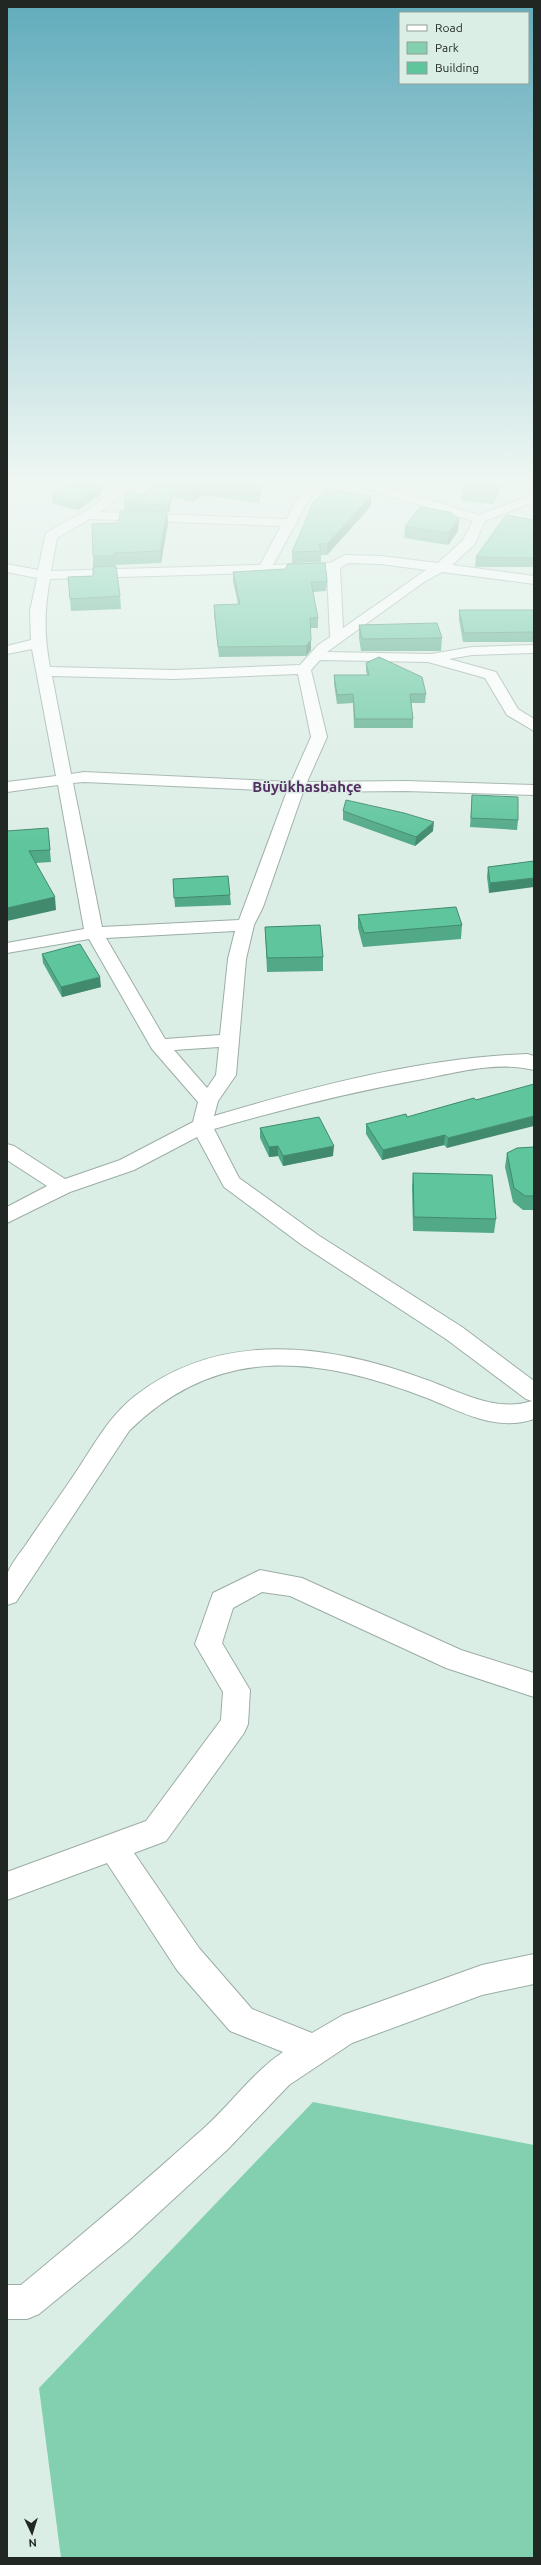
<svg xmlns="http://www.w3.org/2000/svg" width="541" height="2565" viewBox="0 0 541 2565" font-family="Ubuntu,sans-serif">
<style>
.green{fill:#83d0b0}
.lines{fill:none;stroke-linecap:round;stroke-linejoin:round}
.minor-casing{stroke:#9bada4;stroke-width:2}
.minor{fill:#fff;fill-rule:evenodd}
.wall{fill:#52a987}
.shaded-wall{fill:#428a6e}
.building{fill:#5fc59d;stroke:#428a6e}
.labels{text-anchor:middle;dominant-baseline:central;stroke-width:3;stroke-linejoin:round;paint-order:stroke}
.far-district-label{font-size:15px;font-weight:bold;fill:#532c62;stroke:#dbeee5}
</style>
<rect width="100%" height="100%" fill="#dbeee5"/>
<path class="green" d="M313 2102 534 2145V2558H61L39 2388Z"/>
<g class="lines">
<defs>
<g id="minor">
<path d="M121 485H134L101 512 286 519 305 485H317L273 565 330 563 345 555 381 556 438 563 463 540 473 521 364 488 362 485H380L479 515 534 494V502L485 521 474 545 452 565 534 576V584L442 572 424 582 327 652 431 654 472 647 534 645V653L472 655 449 659 496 672 518 709 534 719V731L507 715 485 678 428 662 320 660 311 670 327 737 307 782 406 781 534 785V795L406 791 303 792 263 907 254 925 246 959 236 1075 218 1101 214 1116C315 1086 422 1058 527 1054L534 1056V1070C499 1061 459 1072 423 1079 352 1092 283 1109 214 1129L239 1178 318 1235 462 1327 534 1381V1419C496 1432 462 1412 427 1398 319 1357 219 1342 129 1431L16 1602 7 1605C7 1596 4 1580 8 1572 12 1563 19 1554 25 1546 41 1522 58 1499 74 1475 93 1447 108 1417 135 1396 221 1329 329 1344 424 1379 459 1391 495 1413 532 1401L526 1399 446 1339 302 1245 224 1187 197 1137 134 1170 70 1192 7 1223V1207L47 1186 7 1160V1144L14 1146 65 1179 120 1160 193 1122 198 1102 152 1049 89 939 7 953V943L84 929 58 785 7 792V782L56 776 32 649 7 654V646L31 640 30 611 37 578 7 572V564L38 570 46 533 89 509ZM90 519 281 526 260 565 51 571 57 538ZM348 563 381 564 426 570 343 628 340 568ZM327 571 330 637 318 645 300 665 174 670 50 667C44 636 44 610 50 579ZM298 674 311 737 291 782 84 772 71 774 52 676 174 679ZM84 782 287 791 239 920 102 927 73 783ZM235 931 228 959 220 1035 165 1039 106 938ZM219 1047 216 1075 207 1088 174 1050Z"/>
<path d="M260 1570 302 1578 461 1650 534 1673V1697L446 1668 290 1596 262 1592 233 1608 222 1643 250 1690 248 1724 244 1733 166 1841 134 1853 199 1948 252 2009 312 2033 343 2015 482 1965 534 1954V1984L482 1995 352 2043 289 2085 228 2149 128 2241 39 2314 27 2319H7V2285H21C83 2234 144 2182 204 2128 231 2104 252 2073 283 2052L230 2031 177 1970 107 1863 7 1900V1872L146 1821 221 1720 223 1692 195 1644 213 1593Z"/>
</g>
</defs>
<use href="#minor" class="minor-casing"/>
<use href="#minor" class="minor"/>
</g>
<g class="wall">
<path d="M101 485V494L78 510 53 504 52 496Z"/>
<path d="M155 485H262L259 503 203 495 193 502 172 497 169 513H167L168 523 161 563 115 565 120 596 121 609 71 611 68 577 93 576V556L118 523 124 510V503L143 495Z"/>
<path d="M464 485H502L493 504 461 501 462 490Z"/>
<path d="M371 506 327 555H321V562L292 563V552Z"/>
<path d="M534 520V567H475L476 557Z"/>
<path d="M405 526 458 531 448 545 404 538Z"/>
<path d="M233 572 327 582 326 591 313 592 318 618V628H310L311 650 306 656 219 657 214 615V605L238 604 233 581Z"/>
<path d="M459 610H534V642H463L459 620Z"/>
<path d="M359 625 442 638 441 651H361L359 638Z"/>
<path d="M366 663 426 694 425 703H411L413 719V728H354L353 703 337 704 334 684V675H367L366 671Z"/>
<path d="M472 795 518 820 517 830 470 827Z"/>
<path d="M343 811 433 831 415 846 343 820Z"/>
<path d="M48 828 51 862 36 863 56 910 7 831Z"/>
<path d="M534 861 489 893 487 877 488 867Z"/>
<path d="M173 879 230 895 231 905 175 907Z"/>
<path d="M358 915 462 925 461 939 363 947 358 928Z"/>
<path d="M265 927 323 957V971L267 972Z"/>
<path d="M42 954 101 987 62 997 43 963Z"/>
<path d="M474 1098 447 1148 444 1145 382 1160 366 1134V1124L407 1117Z"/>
<path d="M260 1128 333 1156 283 1166 278 1156 269 1157 260 1138Z"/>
<path d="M534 1147V1210H523L513 1202 505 1167 507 1153Z"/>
<path d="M413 1173 496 1219 494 1233 413 1231 412 1187Z"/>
</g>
<g class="shaded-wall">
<path d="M101 485V494L78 510 77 501Z"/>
<path d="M260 485H262L259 503V495Z"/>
<path d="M498 485H502L493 504 495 493Z"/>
<path d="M202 487 203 495 193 502V493Z"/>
<path d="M172 489V497L169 513V505Z"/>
<path d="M371 496V506L327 555V544Z"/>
<path d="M167 512 168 523 161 563 160 551Z"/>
<path d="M459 519 458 531 448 545V533Z"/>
<path d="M311 640V650L306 656V646Z"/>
<path d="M434 822 433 831 415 846 416 837Z"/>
<path d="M534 878V887L489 893 490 883Z"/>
<path d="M55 897 56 910 7 921V908Z"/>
<path d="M100 977 101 987 62 997 61 987Z"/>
<path d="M534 1116V1126L447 1148 448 1138Z"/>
<path d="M445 1135 444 1145 382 1160 383 1150Z"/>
<path d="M278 1146V1156L269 1157V1147Z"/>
<path d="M334 1146 333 1156 283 1166V1156Z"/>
</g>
<g class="building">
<path d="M69 485H101L77 501 52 496Z"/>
<path d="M155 485H260L259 495 202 487 193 493 172 489 169 505 124 503 127 491 143 495Z"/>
<path d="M464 485H498L495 493 462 490Z"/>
<path d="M326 489 371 496 327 544H319L321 551 292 552 313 503Z"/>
<path d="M420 507 450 512 459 519 448 533 405 526Z"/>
<path d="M121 510 167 512 160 551 114 553 115 556H93L92 524 118 523Z"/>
<path d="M506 515 534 520V558L476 557Z"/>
<path d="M325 563 327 582H311L318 618H310L311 640 306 646 218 647 214 605 240 604 233 572 285 569 288 564Z"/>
<path d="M116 566 120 596 70 599 68 577 93 576V567Z"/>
<path d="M459 610H534V632L464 633Z"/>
<path d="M437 623 442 638 362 639 359 625Z"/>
<path d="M379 657 422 677 426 694H410L413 719H355L353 694 337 695 334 675H369L366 663Z"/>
<path d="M472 795 518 797V820L471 818Z"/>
<path d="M346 800 404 813 434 822 416 837 343 811Z"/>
<path d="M48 828 50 850 29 851 55 897 7 908V831Z"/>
<path d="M534 861V878L490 883 488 867Z"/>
<path d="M228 876 230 895 174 898 173 879Z"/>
<path d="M456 907 462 925 364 933 358 915Z"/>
<path d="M320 925 323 957 267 958 265 927Z"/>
<path d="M80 944 100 977 61 987 42 954Z"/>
<path d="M534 1084V1116L448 1138 445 1135 383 1150 366 1124 406 1114 407 1117 474 1098 476 1100Z"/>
<path d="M319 1117 334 1146 283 1156 278 1146 269 1147 260 1128Z"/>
<path d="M534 1147V1196H525L514 1188 507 1153 517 1148Z"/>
<path d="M413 1173 492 1175 496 1219 414 1217Z"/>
</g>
<linearGradient id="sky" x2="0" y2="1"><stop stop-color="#61acbc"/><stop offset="0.57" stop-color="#eff7f3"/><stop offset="1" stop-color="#eff7f3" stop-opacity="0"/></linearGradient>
<rect width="541" height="844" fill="url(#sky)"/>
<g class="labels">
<g class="far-district-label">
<text x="307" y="786">Büyükhasbahçe</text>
</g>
</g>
<rect width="541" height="2565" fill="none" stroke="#212824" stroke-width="16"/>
<rect x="399" y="12" width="130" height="72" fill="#dbeee5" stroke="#919f98"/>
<rect x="407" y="25" width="20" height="6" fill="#ffffff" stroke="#919f98"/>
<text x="435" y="32" font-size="12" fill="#212824">Road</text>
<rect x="407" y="42" width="20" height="12" fill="#83d0b0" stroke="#919f98"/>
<text x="435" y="52" font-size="12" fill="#212824">Park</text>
<rect x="407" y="62" width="20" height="12" fill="#5fc59d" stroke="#919f98"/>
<text x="435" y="72" font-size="12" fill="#212824">Building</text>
<g transform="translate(32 2533) rotate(176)" stroke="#dbeee5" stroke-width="3" paint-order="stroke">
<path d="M0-3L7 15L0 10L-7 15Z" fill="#212824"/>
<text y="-6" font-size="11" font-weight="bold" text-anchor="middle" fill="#212824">N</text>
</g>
</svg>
